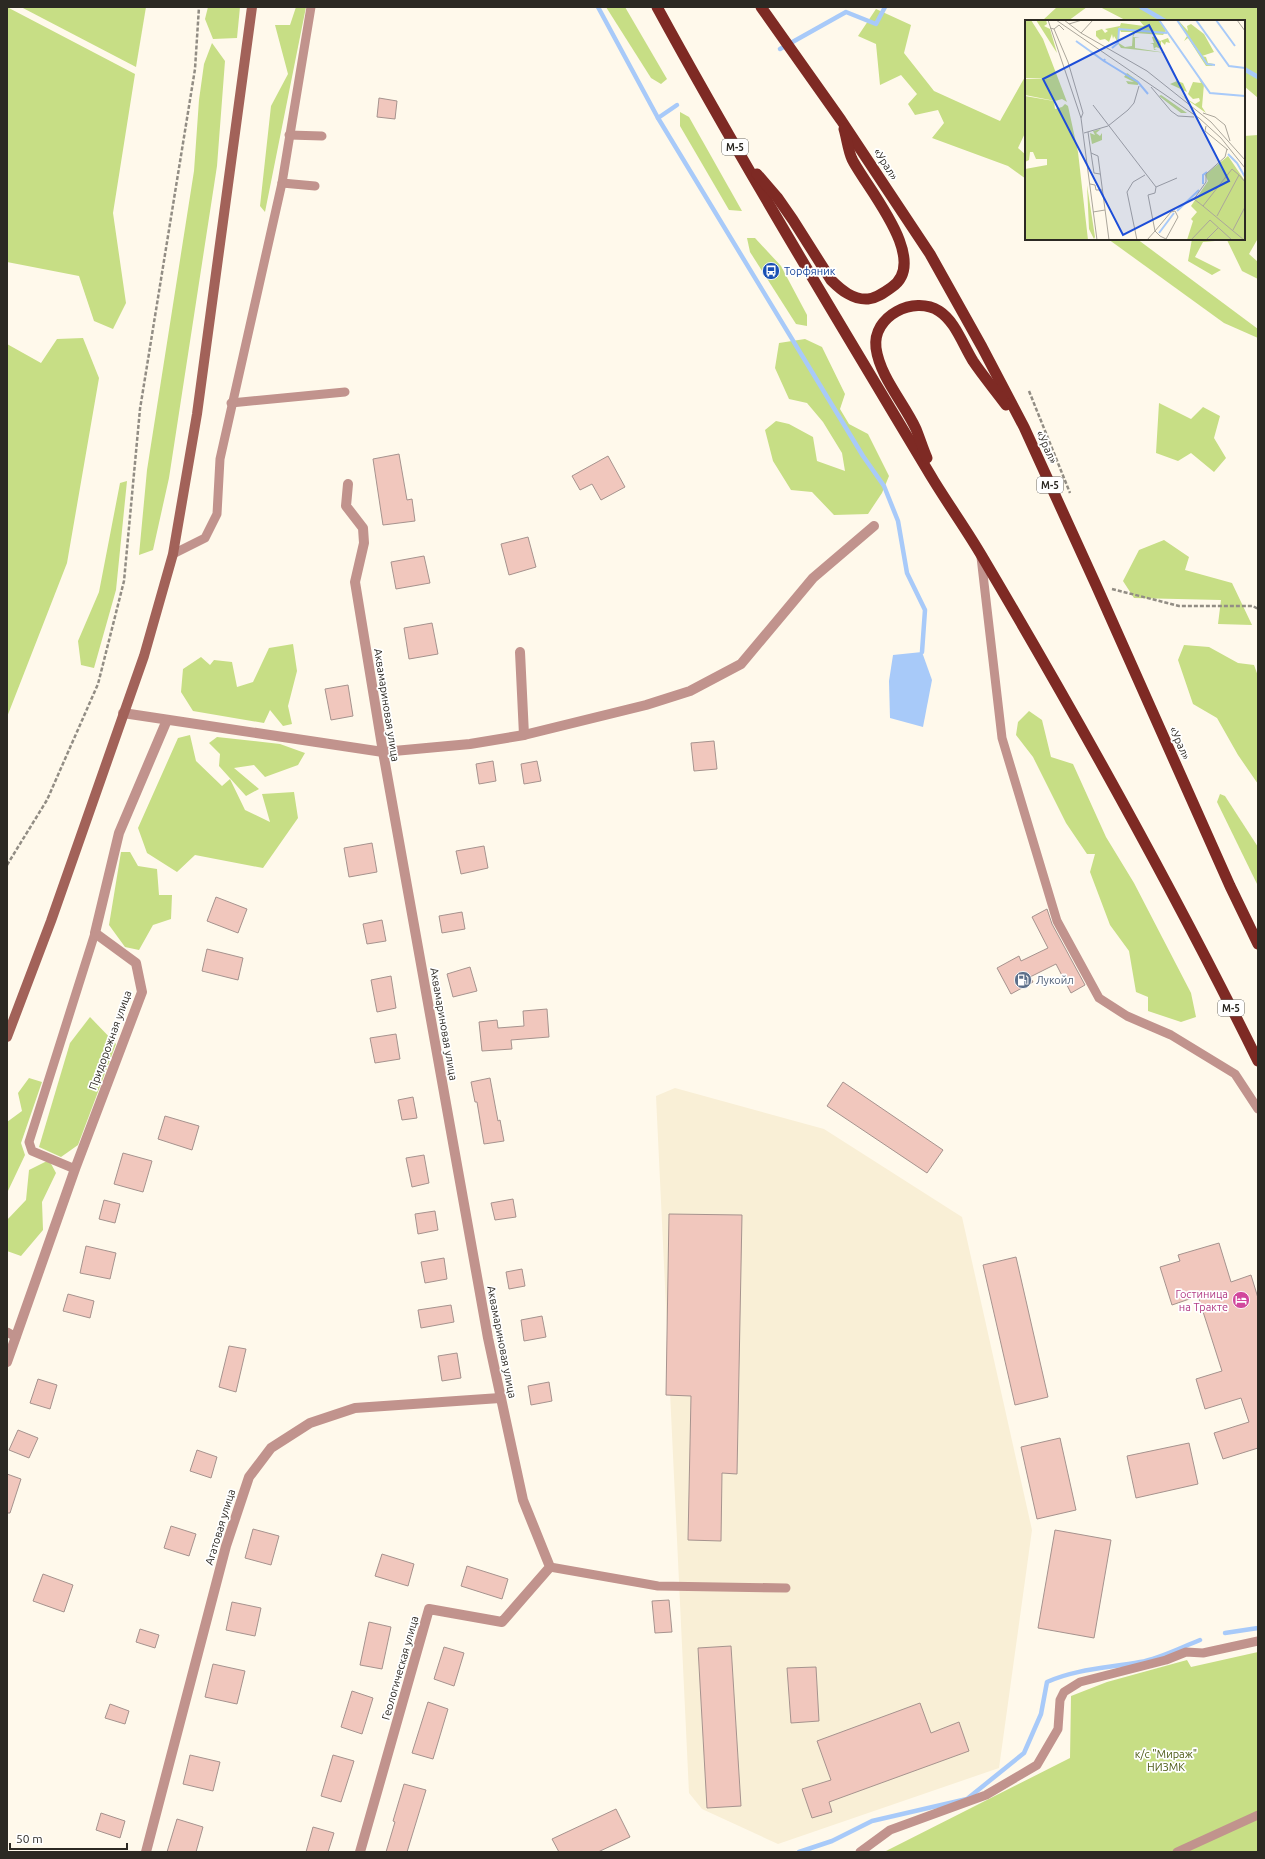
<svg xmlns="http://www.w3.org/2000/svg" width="1265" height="1859" viewBox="0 0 1265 1859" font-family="Ubuntu,sans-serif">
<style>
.built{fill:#f9efd6}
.green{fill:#c7de85}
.water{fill:#a8caf9}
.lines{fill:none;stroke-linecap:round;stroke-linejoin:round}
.stream{stroke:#a8caf9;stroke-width:4.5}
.building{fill:#f1c7bd;stroke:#a6938e}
.path{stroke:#928d84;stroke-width:2.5;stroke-dasharray:4 2;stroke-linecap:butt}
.service{stroke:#c1938d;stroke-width:9}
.minor{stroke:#c1938d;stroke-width:10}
.secondary{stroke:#a26259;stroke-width:10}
.trunk{stroke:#7e2a24;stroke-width:11}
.labels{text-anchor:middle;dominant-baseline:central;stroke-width:3.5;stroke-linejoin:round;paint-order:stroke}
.shield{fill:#fff;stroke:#6b6965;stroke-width:1}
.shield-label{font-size:10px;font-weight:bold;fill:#2c2923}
.street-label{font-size:11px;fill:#2c2923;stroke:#fff}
.transit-label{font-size:11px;fill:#164399;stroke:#fff;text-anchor:start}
.service-label{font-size:11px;fill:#4e5e75;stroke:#fff;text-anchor:start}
.hotel-label{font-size:11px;fill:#b23c85;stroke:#fff;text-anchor:end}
.park-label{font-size:11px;fill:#4c5a14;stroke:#fff}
.inset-river{fill:none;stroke:#a8caf9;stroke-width:2}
.inset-road{fill:none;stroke:#aba69b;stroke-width:1}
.view{fill:#1d4ed8;fill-opacity:0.15;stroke:#1d4ed8;stroke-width:2}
.inset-edge{fill:none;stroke:#2c2923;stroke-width:2}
</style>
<rect width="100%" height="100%" fill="#fff9eb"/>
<path class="built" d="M675 1088 824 1129 962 1217 1032 1530 999 1768 778 1844 702 1809 689 1793 656 1096Z"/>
<g class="green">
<path d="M7 7 135 74 113 213 126 303 113 329 94 321 79 276 7 262Z"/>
<path d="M21 7H146L136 67Z"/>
<path d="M208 7H240L237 38 213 39 205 19Z"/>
<path d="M296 7H306L265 212 260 206 271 106 288 74 275 25H290Z"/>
<path d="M606 7H625L667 79 661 84 651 78Z"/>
<path d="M1057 7H1087L1068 21H1042Z"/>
<path d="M1100 7H1258V98L1244 86V21H1127Z"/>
<path d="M876 9 911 25 904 53 934 91 1000 121 1026 75V131L1018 148 1026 155V179L1008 166 932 138 944 123 938 110 915 115 908 104 917 94 901 75 880 85 876 44 858 36Z"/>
<path d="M212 43 225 61 217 166 169 478 153 550 139 555 147 470 194 171 199 100 204 64Z"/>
<path d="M680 112 689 117 742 211 729 210 680 126Z"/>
<path d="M1258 135V241L1257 240 1249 254 1258 262V279L1242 271 1227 240 1203 242 1195 257 1221 270 1212 275 1188 261 1192 239H1244V136Z"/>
<path d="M747 238H755L781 266 807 315V326L796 324 750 252Z"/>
<path d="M1108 239H1137L1258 329V338L1224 323Z"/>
<path d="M83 338 99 378 67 563 7 717V344L41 363 57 339Z"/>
<path d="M805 339 822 347 845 394 840 409 849 424 868 434 889 476 882 493 868 514 834 515 812 492 791 490 773 461 765 430 776 421 789 424 813 437 817 461 845 471 842 453 823 422 807 403 789 399 775 368 779 343Z"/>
<path d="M1159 403 1191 419 1203 407 1220 416 1214 438 1226 458 1214 472 1191 453 1178 461 1156 453Z"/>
<path d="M127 481 116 590 94 668 81 665 78 641 99 592 120 483Z"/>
<path d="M1164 540 1189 557 1185 570 1232 583 1252 625 1218 624 1221 600 1134 598 1123 581 1139 550Z"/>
<path d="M293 644 297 671 288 706 292 724 283 726 270 710 264 723 193 711 181 692 183 669 201 657 210 665 214 660 232 662 237 687 253 682 269 648Z"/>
<path d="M1184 645 1209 647 1238 663 1254 665 1258 676V784L1238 755 1217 718 1193 704 1178 660Z"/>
<path d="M1029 711 1042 720 1051 757 1073 764 1106 837 1134 883 1191 993 1196 1017 1181 1022 1148 1011V997L1136 992 1129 951 1110 925 1090 872 1095 854H1087L1066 823 1033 757 1016 735 1018 722Z"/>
<path d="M190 735 196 761 222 786 230 779 245 810 270 822 262 794 294 792 298 818 263 868 195 855 177 872 147 853 138 828 178 738Z"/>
<path d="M217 737 280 744 305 753 298 765 265 777 254 765 234 768 259 789 246 796 219 766 220 754 209 743Z"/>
<path d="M1220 794 1225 796 1258 847V886L1217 802Z"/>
<path d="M121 852H130L138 866 157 869 159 895H172L171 919 153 925 139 950 125 947 109 925Z"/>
<path d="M90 1017 116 1044 78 1145 61 1157 39 1147 70 1043Z"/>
<path d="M29 1078 42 1082 21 1143 25 1155 7 1193V1122L22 1111 18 1093Z"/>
<path d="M49 1160 56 1173 42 1202 43 1230 21 1256 7 1251V1220L26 1200 29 1170Z"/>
<path d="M1258 1652V1852H884L1070 1758 1071 1696 1107 1682 1187 1660 1191 1667Z"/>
</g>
<path class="water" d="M922 652 932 680 923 727 890 718 889 681 893 655Z"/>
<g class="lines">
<g class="stream">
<path d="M598 7 658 118 677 105"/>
<path d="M1141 7 1165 21"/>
<path d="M780 49 846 12 876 24 885 7"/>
<path d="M1244 69 1258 77"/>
<path d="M658 118 863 456 884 486 898 521 907 573 925 610 922 652"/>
<path d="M1225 1633 1258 1628"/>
<path d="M799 1852 832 1841 872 1821 967 1799 1024 1753 1041 1714 1047 1682C1076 1669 1108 1668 1140 1662 1159 1659 1182 1647 1200 1640"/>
</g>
</g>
<g class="building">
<path d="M379 98 397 101 395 119 377 117Z"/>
<path d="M399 454 407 500 412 499 415 521 383 525 373 459Z"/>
<path d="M608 456 625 487 601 500 592 484 580 490 572 476Z"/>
<path d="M528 537 536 567 509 575 501 544Z"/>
<path d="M424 556 430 583 396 589 391 562Z"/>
<path d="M432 623 438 654 409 659 404 628Z"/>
<path d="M348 685 353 716 331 720 325 689Z"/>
<path d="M714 741 717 769 694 771 691 743Z"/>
<path d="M493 761 496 781 479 784 476 764Z"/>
<path d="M537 761 541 781 524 784 521 764Z"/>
<path d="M372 843 377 872 349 877 344 848Z"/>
<path d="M484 846 488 868 461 874 456 851Z"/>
<path d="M216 897 247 909 238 933 207 921Z"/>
<path d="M1047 909 1052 924 1085 985 1071 993 1056 964 1030 977 1033 982 1011 994 997 968 1019 956 1021 961 1048 948 1032 917Z"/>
<path d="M462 912 465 929 442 933 439 916Z"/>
<path d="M382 920 386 941 367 944 363 924Z"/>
<path d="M207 949 243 958 238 980 202 971Z"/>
<path d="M470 967 477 991 453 997 447 974Z"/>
<path d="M391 976 396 1008 377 1012 371 980Z"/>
<path d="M547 1009 549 1037 511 1040 512 1049 482 1051 479 1022 497 1020 498 1028 524 1026 523 1011Z"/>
<path d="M396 1034 400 1059 375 1063 370 1038Z"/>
<path d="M490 1078 498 1121 500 1120 504 1141 484 1144 477 1102H475L471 1082Z"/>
<path d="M843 1082 943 1150 927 1173 827 1106Z"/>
<path d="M413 1097 417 1118 402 1120 398 1100Z"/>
<path d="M165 1116 199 1126 192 1150 158 1139Z"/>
<path d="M123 1153 152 1161 143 1192 114 1184Z"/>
<path d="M424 1155 429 1183 412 1187 406 1158Z"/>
<path d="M513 1199 516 1217 495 1220 491 1203Z"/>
<path d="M104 1200 120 1204 115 1223 99 1219Z"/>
<path d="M435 1211 438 1230 418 1234 415 1214Z"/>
<path d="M669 1214 742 1215 737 1474 722 1473 721 1541 688 1540 691 1396 666 1395Z"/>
<path d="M1219 1243 1231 1282 1251 1275 1258 1298V1448L1223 1459 1214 1433 1249 1422 1241 1398 1205 1409 1196 1379 1222 1371 1198 1296 1172 1305 1160 1267 1180 1261 1178 1255Z"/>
<path d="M86 1246 116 1253 110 1279 80 1273Z"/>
<path d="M1016 1257 1048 1397 1015 1405 983 1265Z"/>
<path d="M444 1258 447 1279 425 1283 421 1262Z"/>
<path d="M522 1269 525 1286 509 1289 506 1272Z"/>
<path d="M68 1294 94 1301 90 1318 63 1311Z"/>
<path d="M451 1305 454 1322 421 1328 418 1310Z"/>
<path d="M542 1316 546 1337 524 1341 521 1320Z"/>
<path d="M229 1346 246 1349 236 1392 219 1387Z"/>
<path d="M457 1353 461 1378 442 1381 438 1356Z"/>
<path d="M38 1379 57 1385 50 1409 30 1403Z"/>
<path d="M549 1382 552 1401 531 1405 528 1386Z"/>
<path d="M18 1430 38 1438 29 1458 9 1450Z"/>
<path d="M1060 1438 1076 1510 1037 1519 1021 1447Z"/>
<path d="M1189 1443 1198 1484 1136 1498 1127 1456Z"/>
<path d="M197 1450 217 1457 211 1478 190 1471Z"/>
<path d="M7 1474 21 1479 10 1513H7Z"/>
<path d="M171 1526 196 1534 189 1556 164 1548Z"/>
<path d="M253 1529 279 1536 271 1565 245 1558Z"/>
<path d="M1055 1530 1111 1540 1094 1638 1038 1628Z"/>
<path d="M382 1554 414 1564 408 1586 375 1576Z"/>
<path d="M467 1566 508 1579 502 1599 461 1586Z"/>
<path d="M43 1574 73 1585 64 1612 33 1601Z"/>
<path d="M669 1600 672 1632 655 1633 652 1601Z"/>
<path d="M232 1602 261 1608 255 1636 226 1630Z"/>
<path d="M369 1622 391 1627 382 1669 360 1665Z"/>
<path d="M140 1629 159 1635 155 1648 136 1642Z"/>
<path d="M731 1646 741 1806 707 1808 698 1648Z"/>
<path d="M444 1647 464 1653 454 1686 434 1679Z"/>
<path d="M213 1664 245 1671 237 1704 205 1697Z"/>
<path d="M816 1667 819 1721 791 1723 787 1668Z"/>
<path d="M352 1691 373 1698 362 1734 341 1727Z"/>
<path d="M428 1702 448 1709 433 1759 412 1753Z"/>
<path d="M920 1703 931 1733 959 1722 969 1751 829 1802 832 1812 812 1818 802 1789 831 1780 817 1741Z"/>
<path d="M110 1704 129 1711 125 1724 105 1718Z"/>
<path d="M190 1755 220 1762 213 1791 183 1784Z"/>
<path d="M333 1755 354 1761 341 1802 321 1796Z"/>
<path d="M404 1784 426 1790 407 1852H386L395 1822 393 1821Z"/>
<path d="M616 1809 630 1837 598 1852H559L552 1839Z"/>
<path d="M101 1813 125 1821 120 1838 96 1830Z"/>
<path d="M177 1819 203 1827 196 1852H167Z"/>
<path d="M313 1827 334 1833 328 1852H306Z"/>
</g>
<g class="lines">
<g class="path">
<path d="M1029 391 1070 493"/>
<path d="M1112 589 1179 606H1253L1258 609"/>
<path d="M7 865 47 800 98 684 124 581 140 409 195 69 199 7"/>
</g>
<g class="service">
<path d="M289 135 322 136"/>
<path d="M282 183 315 186"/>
<path d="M231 403 345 392"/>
<path d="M173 554 205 538 217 514 220 459 282 183 311 7"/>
<path d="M981 557 1002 738 1057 921 1099 998 1127 1016 1171 1035 1235 1074 1258 1109"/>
<path d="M75 1169 32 1151 29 1142 95 933"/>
<path d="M7 1332 16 1337"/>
<path d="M550 1567 658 1586 786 1588"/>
<path d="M860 1852 890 1830 986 1795 1037 1765 1058 1729 1060 1700 1064 1692 1080 1682 1166 1660 1186 1652 1203 1653 1258 1641"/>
<path d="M1177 1852 1258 1815"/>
</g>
<g class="minor">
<path d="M348 484 346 506 363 528 364 543 355 582 383 752 488 1338 523 1500 550 1567 502 1622 429 1609 360 1852"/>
<path d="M520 652 524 735"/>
<path d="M123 713 383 752 470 744 524 735 646 705 690 691 741 664 813 578 874 526"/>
<path d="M7 1362 75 1169 142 992 136 963 95 933 119 833 167 720"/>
<path d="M146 1852 226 1546 249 1477 271 1448 310 1423 355 1408 500 1398"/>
</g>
<path class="secondary" d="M7 1037 51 921 144 656 173 554 197 414 252 7"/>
<g class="trunk">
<path d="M657 7C745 168 840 324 934 481 950 507 968 532 983 558 1080 722 1174 891 1258 1061"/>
<path d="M761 7 841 120 930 254 982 347 1024 427 1096 585 1230 886 1258 944"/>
<path d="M757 174 777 197 793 220 831 280C841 290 853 300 868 299 877 298 885 292 892 287 931 260 865 186 852 159 848 150 847 139 844 129"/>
<path d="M927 458C923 449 920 439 916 429 904 403 880 377 876 348 872 316 914 295 939 311 955 321 963 345 973 361 983 376 995 390 1006 405"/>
</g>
</g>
<defs>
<symbol id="bus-disc" viewBox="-11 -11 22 22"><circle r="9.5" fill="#1a4fb4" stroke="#fff"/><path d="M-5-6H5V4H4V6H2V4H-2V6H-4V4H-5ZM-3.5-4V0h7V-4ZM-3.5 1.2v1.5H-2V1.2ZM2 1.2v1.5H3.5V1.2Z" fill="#fff"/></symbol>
<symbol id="fuel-disc" viewBox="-11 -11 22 22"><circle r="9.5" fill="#5c6f8a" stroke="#fff"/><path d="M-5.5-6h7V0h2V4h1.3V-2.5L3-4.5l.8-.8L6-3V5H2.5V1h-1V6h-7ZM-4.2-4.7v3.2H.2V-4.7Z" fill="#fff"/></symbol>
<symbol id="hotel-disc" viewBox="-11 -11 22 22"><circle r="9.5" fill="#d1479c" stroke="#fff"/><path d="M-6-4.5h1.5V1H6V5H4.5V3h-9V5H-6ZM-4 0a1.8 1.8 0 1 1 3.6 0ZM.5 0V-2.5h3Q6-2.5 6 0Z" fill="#fff"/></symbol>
</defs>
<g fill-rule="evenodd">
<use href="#bus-disc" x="761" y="261" width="20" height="20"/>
<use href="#fuel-disc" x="1013" y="970" width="20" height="20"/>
<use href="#hotel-disc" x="1231" y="1290" width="20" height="20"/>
</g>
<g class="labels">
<g class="shield">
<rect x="722" y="139" width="26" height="16" rx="3"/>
<rect x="1037" y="477" width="26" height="16" rx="3"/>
<rect x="1218" y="1000" width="26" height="16" rx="3"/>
</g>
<g class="shield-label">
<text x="735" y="147">М-5</text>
<text x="1050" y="485">М-5</text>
<text x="1231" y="1008">М-5</text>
</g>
<g class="street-label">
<text transform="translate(886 164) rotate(57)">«Урал»</text>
<text transform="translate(1047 447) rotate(65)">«Урал»</text>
<text transform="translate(387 705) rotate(81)">Аквамариновая улица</text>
<text transform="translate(1180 743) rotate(66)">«Урал»</text>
<text transform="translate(444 1024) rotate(80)">Аквамариновая улица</text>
<text transform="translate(110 1040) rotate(-70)">Придорожная улица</text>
<text transform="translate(502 1342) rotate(79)">Аквамариновая улица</text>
<text transform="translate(220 1527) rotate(-73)">Агатовая улица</text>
<text transform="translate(400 1668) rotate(-74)">Геологическая улица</text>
</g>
<g class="transit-label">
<text x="784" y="271">Торфяник</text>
</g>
<g class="service-label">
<text x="1036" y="980">Лукойл</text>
</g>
<g class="hotel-label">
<text x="1228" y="1294">Гостиница<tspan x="1228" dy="13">на Тракте</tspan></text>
</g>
<g class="park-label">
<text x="1166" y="1754">к/с "Мираж"<tspan x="1166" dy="13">НИЗМК</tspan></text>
</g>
</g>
<g transform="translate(1025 20)">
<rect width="220" height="220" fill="#fff9eb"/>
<path d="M0 0H6L18 19 42 82 37 79 30 81 0 75V59H29L0 58ZM11 0H21L22 4 19 6 25 9 32 33ZM114 0H134L151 26 141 11 138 15 110 13 108 17 115 18H110V28L142 33 96 28 92 22 100 27 107 26 108 12H96L94 7V20L92 21 89 16 88 19 87 14 84 22 80 19 75 20 71 16V11L77 9 80 13 83 11 80 9 95 6 96 3 119 6ZM153 0 163 11 162 6 166 4 179 14 189 32 177 36 181 37 183 43 189 44 187 46H181L163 18 159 21 162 16ZM130 16 135 21 143 18 145 23 141 22 140 25 136 21V26L134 27 136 29 131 27 129 29 132 30H129L128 24 125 23H129L127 17ZM102 53 113 61V65L103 64 101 61 109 62 99 57ZM174 59 179 64 177 87 181 93 154 74 170 84 175 81 174 78 168 79 163 74 168 62 176 63ZM152 61 158 63 162 72 145 64ZM136 75 139 77 162 93H156L134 76ZM0 76 29 81 30 89 37 87 40 84 43 86 53 132 63 220H0V149L22 145V139H11L8 132H5L4 140 0 142ZM76 109 71 113 75 116 77 113V120L67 124 65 113 70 115 68 111ZM203 136 220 161V220H162L168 201 166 199 172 192 166 186 183 161 180 155ZM62 165 70 217 69 219 64 209Z" fill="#c7de85"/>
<path class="inset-river" d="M134 0 185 73 220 76M152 0 182 44 190 45M171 0 204 46 220 48M191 0 210 26M51 21 79 41 80 39M87 28 93 23 94 9 142 13M79 41 113 62 123 74M203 134 212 143 220 157M178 164V155L182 152M152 191 174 170M134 213 149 193"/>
<path class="inset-road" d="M23 0 56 98 72 220M31 0 174 98 196 118 220 148M39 0 56 13 122 51 186 102 220 140M212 0 220 11M44 4 57 0M25 8 29 9 43 42 58 93 56 98M29 9 34 5 39 10M56 13 68 0M126 67 146 91 153 96 169 97M68 85 131 167M178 93 190 97 200 105 205 121M181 106 180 111 203 130M63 112 66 133 73 136 84 220M59 113 83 106 103 90 109 83 114 66M202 129 200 137 181 154V162L169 179 178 186 207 149 214 155M66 133 69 153 75 154M65 164 70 165 71 170H77M131 167 152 158M178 186 219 220M68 192 80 190M192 196 214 155 220 162M208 210 220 187M141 219 153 197 150 191 146 192 130 211 135 216 141 219 144 220M112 220 102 172 108 162 120 155M122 220 130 211 123 175 130 173 131 167M166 220 185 200 207 220M181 220 193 208"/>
<path class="view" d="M124 5 204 161 98 215 18 59Z"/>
<rect width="220" height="220" class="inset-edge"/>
</g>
<rect width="1265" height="1859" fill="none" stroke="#2c2923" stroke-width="16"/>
<path d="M10 1843v6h117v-6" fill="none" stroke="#2c2923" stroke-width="2"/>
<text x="16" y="1843" font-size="12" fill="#2c2923" stroke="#ffffff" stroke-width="3" paint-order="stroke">50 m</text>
</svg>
